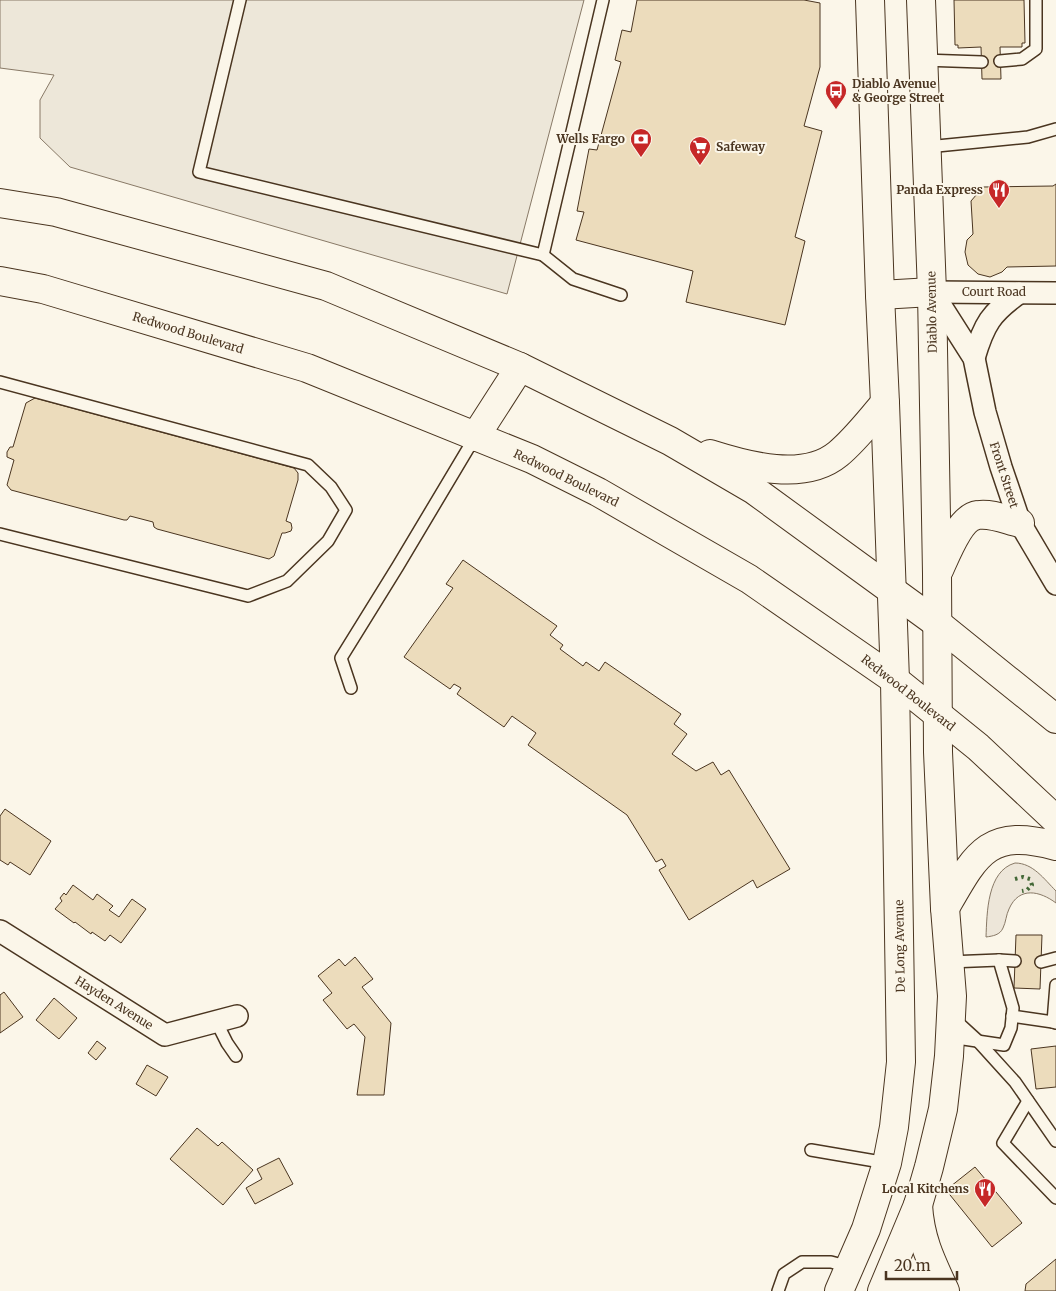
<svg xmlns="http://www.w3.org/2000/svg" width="1056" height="1291" font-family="Merriweather,serif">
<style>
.green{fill:#ede6d9;stroke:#887966}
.parking{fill:#ede7d9;stroke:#887966}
.building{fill:#ecdcbc;stroke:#4a3520}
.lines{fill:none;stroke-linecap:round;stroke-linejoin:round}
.lane-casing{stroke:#4a3520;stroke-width:14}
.street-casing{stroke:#4a3520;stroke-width:24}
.secondary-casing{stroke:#4a3520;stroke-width:30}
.lane{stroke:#fbf6e9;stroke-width:11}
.street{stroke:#fbf6e9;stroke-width:21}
.secondary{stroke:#fbf6e9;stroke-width:28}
.hedge{stroke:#436837;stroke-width:4;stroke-dasharray:2.5 4;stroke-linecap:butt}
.labels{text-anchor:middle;stroke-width:4;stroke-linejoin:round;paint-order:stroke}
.poi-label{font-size:12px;font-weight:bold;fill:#4a3520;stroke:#fbf6e9;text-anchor:end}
.street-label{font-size:12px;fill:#4a3520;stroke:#fbf6e9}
</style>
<rect width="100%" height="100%" fill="#fbf6e9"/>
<path class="green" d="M1015,863C1033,863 1044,879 1056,891V903C1040,891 1019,886 1009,909C1006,915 1006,922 1003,928C1000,935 993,936 986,937C987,913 987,871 1015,863Z"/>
<polygon class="parking" points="0,0 584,0 507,294 70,167 40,138 40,100 54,75 0,68"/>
<g class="building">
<polygon points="637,0 804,0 820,3 820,67 804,126 822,131 795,237 805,241 785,325 686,302 693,271 576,240 584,212 577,211 589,149 597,150 621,62 615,60 622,30 631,32"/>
<polygon points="954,0 1024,0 1025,43 1022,43 1022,47 1000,47 1001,79 982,79 981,47 958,48 958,45 955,45"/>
<polygon points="1056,184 1056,266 1007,267 1002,272 990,277 978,274 968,265 965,252 967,240 973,234 971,201 983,187 1053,186"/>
<polygon points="35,398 294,468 298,473 298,480 286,521 291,523 292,528 291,531 285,533 282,533 274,556 269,559 157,529 154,527 153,522 130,516 127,520 124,520 11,490 7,485 14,460 7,457 7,452 10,447 13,447 26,403"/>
<polygon points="463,560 557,626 550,635 563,645 560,649 583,666 586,662 599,671 605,662 681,714 674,724 687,734 672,754 696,771 713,762 721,775 729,770 790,869 757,888 753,880 689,920 659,870 666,866 662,859 656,862 627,815 528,745 536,733 512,716 504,727 457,694 461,688 454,684 450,689 404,657 453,588 446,584"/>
<polygon points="5,809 51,841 30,875 10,862 8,865 0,860 0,816"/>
<polygon points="73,885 93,900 97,894 113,906 109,910 119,917 132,899 146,909 121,943 110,935 105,941 92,932 91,934 75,922 74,923 55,909 62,901 60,898 64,893 66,895"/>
<polygon points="1016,935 1042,935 1040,989 1014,988"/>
<polygon points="355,957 373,979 362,987 391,1023 384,1095 357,1095 365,1037 354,1024 347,1029 323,1000 332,993 318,976 339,959 345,966"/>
<polygon points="4,992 23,1017 0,1033 0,995"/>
<polygon points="54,998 77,1018 59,1039 36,1020"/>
<polygon points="97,1041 106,1048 96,1060 88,1053"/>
<polygon points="1056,1046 1056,1087 1036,1089 1031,1049"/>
<polygon points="147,1065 168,1077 156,1096 136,1084"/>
<polygon points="197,1128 218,1146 222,1142 253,1170 223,1205 170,1159"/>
<polygon points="279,1158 293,1184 255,1204 246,1188 262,1179 257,1169"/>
<polygon points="975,1167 1022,1223 992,1247 946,1190"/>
<polygon points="1056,1259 1056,1291 1025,1291 1026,1284"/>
</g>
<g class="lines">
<g class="lane-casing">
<g id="lane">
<polyline points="240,0 199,172 543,255 603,0"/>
<polyline points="923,60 982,62"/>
<polyline points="1000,61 1022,59 1036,49 1036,0"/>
<polyline points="927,147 1028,137 1056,129"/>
<polyline points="543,255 573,279 621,295"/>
<polyline points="0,382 308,465 331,487 346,510 328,541 287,581 248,596 0,534"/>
<polyline points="351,688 341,658 398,566 475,437"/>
<polyline points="999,960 1015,961"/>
<polyline points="949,962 999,960 1013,1008 1011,1028 1004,1045 950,1037"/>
<polyline points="1041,962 1056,958"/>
<polyline points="1056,985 1053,1022 1056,1023"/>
<polyline points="1012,1016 1053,1022"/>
<polyline points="953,1018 976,1039 1015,1082 1056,1141"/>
<polyline points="216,1021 227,1043 236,1056"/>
<polyline points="1028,1101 1003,1143 1056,1198"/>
<polyline points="811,1150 887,1163"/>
<polyline points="778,1291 784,1274 802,1262 831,1262 850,1267"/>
</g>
</g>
<g class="street-casing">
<g id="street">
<polyline points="932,292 974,358 985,412 1001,467 1020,523 1056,584"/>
<polyline points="932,292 1056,293"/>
<path d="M974,358C984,324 991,313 1019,293"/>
<polyline points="0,931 165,1035 237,1016"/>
<path d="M891,1291L887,1283C905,1278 919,1281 935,1291"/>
</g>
</g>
<g class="secondary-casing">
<g id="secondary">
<polyline points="0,203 56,212 326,286 520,367 670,441 754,490 938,624 1056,719"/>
<polyline points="0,281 43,289 307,368 532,459 598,492 749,579 895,680 978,747 1056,820"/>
<polyline points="880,295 932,292"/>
<polyline points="475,437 520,367"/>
<path d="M710,454C748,466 804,482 838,454C856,439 870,420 885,403"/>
<path d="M939,570C946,555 960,517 978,515C992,513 1007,520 1020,523"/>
<path d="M945,908C976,854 988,827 1056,846"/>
<path d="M918,1205C920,1239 931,1261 945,1291"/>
<polyline points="839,1291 866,1229 887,1163 894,1127 901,1062 895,680 885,403 880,295 870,0"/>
<polyline points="882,1291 918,1205 929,1167 943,1109 949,1056 952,996 945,908 938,752 937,574 932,292 921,0"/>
</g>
</g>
<use href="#lane" class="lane"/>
<use href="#street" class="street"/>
<use href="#secondary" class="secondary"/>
<polyline class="hedge" points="1015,879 1023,877 1030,879 1032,885 1027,890 1022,891"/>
</g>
<defs>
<g id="bus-pin" transform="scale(1.125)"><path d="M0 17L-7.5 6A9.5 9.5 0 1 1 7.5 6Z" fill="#c62828" stroke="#fbf6e9"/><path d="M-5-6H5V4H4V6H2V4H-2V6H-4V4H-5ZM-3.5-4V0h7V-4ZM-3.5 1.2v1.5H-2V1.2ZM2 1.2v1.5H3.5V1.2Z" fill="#fff"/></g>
<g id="bank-pin" transform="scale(1.125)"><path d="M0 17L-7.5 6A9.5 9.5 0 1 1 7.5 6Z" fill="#c62828" stroke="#fbf6e9"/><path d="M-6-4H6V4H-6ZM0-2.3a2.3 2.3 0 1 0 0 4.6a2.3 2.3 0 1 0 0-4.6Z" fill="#fff"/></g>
<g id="supermarket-pin" transform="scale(1.125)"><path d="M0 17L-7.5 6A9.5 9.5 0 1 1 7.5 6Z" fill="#c62828" stroke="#fbf6e9"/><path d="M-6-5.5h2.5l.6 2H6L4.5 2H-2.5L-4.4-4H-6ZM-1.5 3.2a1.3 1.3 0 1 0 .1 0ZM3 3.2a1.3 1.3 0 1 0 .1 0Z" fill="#fff"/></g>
<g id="restaurant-pin" transform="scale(1.125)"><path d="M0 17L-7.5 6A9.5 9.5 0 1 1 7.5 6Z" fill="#c62828" stroke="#fbf6e9"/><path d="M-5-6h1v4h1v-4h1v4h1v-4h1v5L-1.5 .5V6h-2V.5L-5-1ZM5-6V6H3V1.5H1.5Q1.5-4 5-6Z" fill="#fff"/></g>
</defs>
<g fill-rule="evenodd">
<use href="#bus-pin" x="836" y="91"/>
<use href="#bank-pin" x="641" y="139"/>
<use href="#supermarket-pin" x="700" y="147"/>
<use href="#restaurant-pin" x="999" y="190"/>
<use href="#restaurant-pin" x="985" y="1189"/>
</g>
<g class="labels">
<g class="poi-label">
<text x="852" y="88" text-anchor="start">Diablo Avenue<tspan x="852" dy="14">&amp; George Street</tspan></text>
<text x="625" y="143">Wells Fargo</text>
<text x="716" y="151" text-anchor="start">Safeway</text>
<text x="983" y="194">Panda Express</text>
<text x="969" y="1193">Local Kitchens</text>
</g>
<g class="street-label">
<text x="994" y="296">Court Road</text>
<text transform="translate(932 312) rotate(-91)" y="4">Diablo Avenue</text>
<text transform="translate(188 333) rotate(17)" y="4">Redwood Boulevard</text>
<text transform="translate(1004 475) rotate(72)" y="4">Front Street</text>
<text transform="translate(566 478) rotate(26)" y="4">Redwood Boulevard</text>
<text transform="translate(908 693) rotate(38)" y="4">Redwood Boulevard</text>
<text transform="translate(900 946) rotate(-91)" y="4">De Long Avenue</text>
<text transform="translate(114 1003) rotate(32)" y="4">Hayden Avenue</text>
</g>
</g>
<path d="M886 1271v8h71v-8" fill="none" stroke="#4a3520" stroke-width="2.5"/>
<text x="894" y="1271" font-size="15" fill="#4a3520" stroke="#fbf6e9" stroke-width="4" paint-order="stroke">20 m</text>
</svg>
